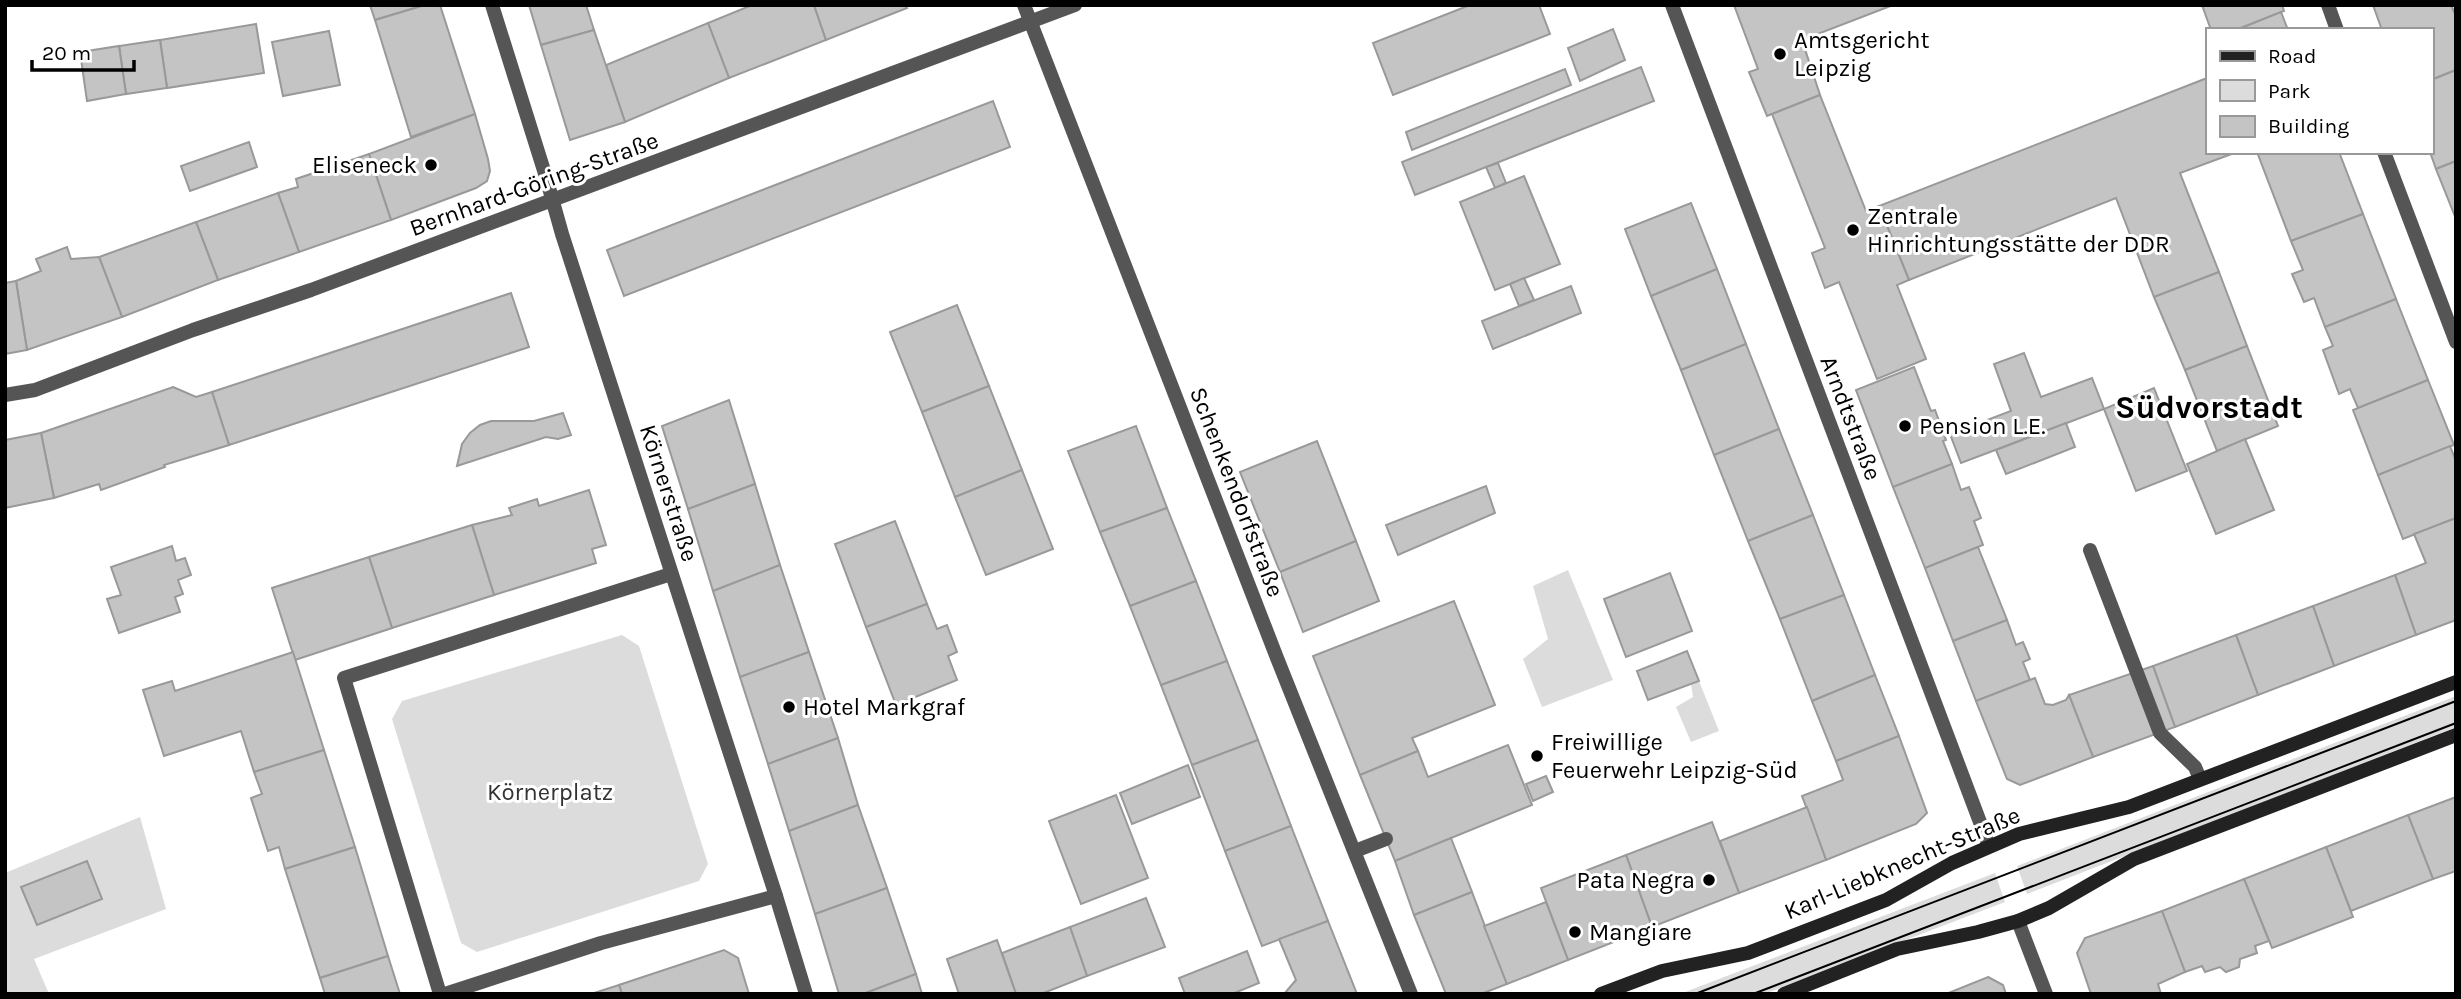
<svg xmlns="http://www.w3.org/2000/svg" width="2461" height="999" font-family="Karla,sans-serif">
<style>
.green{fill:#dcdcdc}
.building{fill:#c4c4c4;stroke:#999;stroke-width:2}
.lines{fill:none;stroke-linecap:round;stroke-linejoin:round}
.service{stroke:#555;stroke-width:14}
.minor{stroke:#555;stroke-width:14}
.tertiary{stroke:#555;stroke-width:14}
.secondary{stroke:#222;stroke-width:14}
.tram{stroke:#000;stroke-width:2}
.poi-dot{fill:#000;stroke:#fff;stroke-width:2.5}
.labels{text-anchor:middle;stroke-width:6;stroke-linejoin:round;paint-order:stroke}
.poi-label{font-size:24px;fill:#000;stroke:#fff;text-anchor:start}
.street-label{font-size:24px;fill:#000;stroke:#fff}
.park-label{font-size:24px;fill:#333;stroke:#fff}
.district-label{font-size:32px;font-weight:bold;fill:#000;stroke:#fff}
</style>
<rect width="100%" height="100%" fill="#fff"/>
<g class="green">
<polygon points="1568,570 1613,680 1542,707 1523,659 1548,639 1533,586"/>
<polygon points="622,635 639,646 708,864 699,881 477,952 461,943 392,719 402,701"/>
<polygon points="1699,681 1719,731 1691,742 1676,707 1693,697 1691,684"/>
<polygon points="2456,696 2456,727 2027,894 2017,866"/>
<polygon points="140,817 166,909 34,959 49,994 5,994 5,873"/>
<polygon points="1995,873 2005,902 1764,994 1680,994"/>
</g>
<g class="building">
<polygon points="370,5 425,5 375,20"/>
<polygon points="425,5 440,5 475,114 411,137 375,20"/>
<polygon points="529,5 586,5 594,30 541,45"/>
<polygon points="752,5 814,5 826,40 729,78 708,23"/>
<polygon points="814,5 905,5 907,8 826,40"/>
<polygon points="1470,5 1539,5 1550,34 1393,95 1373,43"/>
<polygon points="1734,5 1893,5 1802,40 1820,95 1767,116 1749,72 1758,69"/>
<polygon points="2202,5 2282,5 2284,11 2236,30 2211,30"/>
<polygon points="2373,5 2451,5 2456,16 2456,70 2431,80 2431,30 2382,30"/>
<polygon points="2281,12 2288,30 2236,30"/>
<polygon points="708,23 729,78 625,122 606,65"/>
<polygon points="256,24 264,73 167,88 160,40"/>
<polygon points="1613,29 1625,60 1580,81 1568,48"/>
<polygon points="594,30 625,122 570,140 541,45"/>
<polygon points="329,31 340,85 283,96 272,42"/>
<polygon points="160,40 167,88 126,94 119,46"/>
<polygon points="119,46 126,94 87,101 80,52"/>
<polygon points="1641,67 1654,101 1415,195 1402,162"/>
<polygon points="1565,69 1571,85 1412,150 1406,132"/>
<polygon points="2456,70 2456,161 2436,169 2430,152 2431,80"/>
<polygon points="2207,78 2207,152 2237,152 2180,173 2219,272 2154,297 2116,198 1909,280 1879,206"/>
<polygon points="1820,95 1866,211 1879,206 1909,280 1897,285 1926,359 1877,379 1839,282 1825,288 1812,253 1825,248 1772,114"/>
<polygon points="993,101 1010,147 624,296 607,250"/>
<polygon points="475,114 488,159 490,171 487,181 476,188 391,220 369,154"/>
<polygon points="249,142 257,167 190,191 181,166"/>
<polygon points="2257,152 2339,152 2363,214 2291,241"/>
<polygon points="369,154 391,220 299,252 278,193 298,187 296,179"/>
<polygon points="2456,161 2456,219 2436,169"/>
<polygon points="1498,163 1506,183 1495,188 1486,167"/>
<polygon points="1524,176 1560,264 1495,290 1460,202"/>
<polygon points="278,193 299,252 218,280 196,222"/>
<polygon points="1691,203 1717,269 1651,296 1625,229"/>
<polygon points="2363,214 2396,299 2325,327 2314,298 2304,302 2292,274 2303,270 2291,241"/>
<polygon points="196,222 218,280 122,317 99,257"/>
<polygon points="67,247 71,259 99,257 122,317 27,350 16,281 41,271 36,259"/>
<polygon points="1717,269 1746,344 1681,370 1651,296"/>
<polygon points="2219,272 2247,346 2185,370 2154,297"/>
<polygon points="1524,278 1534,300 1519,306 1510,284"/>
<polygon points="16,281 27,350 5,354 5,283"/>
<polygon points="1571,286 1581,313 1493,349 1482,321"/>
<polygon points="511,293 529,347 229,445 212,392"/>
<polygon points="2396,299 2428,380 2358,408 2350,389 2339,394 2323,350 2333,346 2325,327"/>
<polygon points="957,305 989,386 922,412 890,332"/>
<polygon points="1746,344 1779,429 1714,455 1681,370"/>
<polygon points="2247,346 2278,426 2217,451 2185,370"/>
<polygon points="2024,353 2041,397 2092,378 2104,409 1961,463 1950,434 2011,411 1994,364"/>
<polygon points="1914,367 1931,411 1935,410 1946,440 1943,441 1952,464 1893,487 1856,390"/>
<polygon points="2428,380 2454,445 2378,475 2353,410"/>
<polygon points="989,386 1022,470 955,497 922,412"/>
<polygon points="173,387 196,397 212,392 229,445 164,465 165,467 101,490 99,484 54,498 41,433"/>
<polygon points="2154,388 2187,471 2136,491 2104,409"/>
<polygon points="729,400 755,484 688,509 662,426"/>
<polygon points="563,413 571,435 558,439 546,437 457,466 462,444 470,433 480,425 491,421 534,421"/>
<polygon points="2066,423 2075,447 2006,474 1996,450"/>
<polygon points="1136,426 1167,508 1100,532 1068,451"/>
<polygon points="1779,429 1813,515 1748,541 1714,455"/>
<polygon points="41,433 54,498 5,508 5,440"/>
<polygon points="2245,439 2274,510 2216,534 2187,464"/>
<polygon points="1317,441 1356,541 1280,572 1240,472"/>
<polygon points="2450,446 2456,461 2456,518 2403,539 2378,475"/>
<polygon points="1952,464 1961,490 1969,487 1981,518 1974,521 1983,545 1925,568 1893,487"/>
<polygon points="1022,470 1053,549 986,575 955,497"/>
<polygon points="755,484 780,565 713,591 688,509"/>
<polygon points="1486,486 1495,513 1398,555 1386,525"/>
<polygon points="589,490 606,545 592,549 596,563 494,595 472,525 512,515 509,508 537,499 539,506"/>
<polygon points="1167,508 1196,581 1130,606 1100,532"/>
<polygon points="1813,515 1844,595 1780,619 1748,541"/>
<polygon points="2456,518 2456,620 2416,635 2395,575 2426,563 2414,534"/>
<polygon points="895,521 927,604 866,627 835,544"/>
<polygon points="472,525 494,595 392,628 369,557"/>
<polygon points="1356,541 1379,601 1303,632 1280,572"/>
<polygon points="172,546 176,561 185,558 191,575 178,580 183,594 175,597 180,612 119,633 107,599 121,595 111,567"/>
<polygon points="1978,547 2007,620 1953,641 1925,568"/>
<polygon points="369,557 392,628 295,660 272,588"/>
<polygon points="780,565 809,652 740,677 713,591"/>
<polygon points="1670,573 1692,631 1626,657 1604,599"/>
<polygon points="2395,575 2416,635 2334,666 2313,606"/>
<polygon points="1196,581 1227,661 1161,685 1130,606"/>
<polygon points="1844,595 1875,675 1812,701 1780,619"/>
<polygon points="1454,601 1495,705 1412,738 1418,751 1360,775 1313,656"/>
<polygon points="927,604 937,629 947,625 957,652 948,656 957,680 896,705 866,627"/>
<polygon points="2313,606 2334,666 2258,695 2236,635"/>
<polygon points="2007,620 2016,645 2023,642 2030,659 2023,662 2030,680 1976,701 1953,641"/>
<polygon points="2236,635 2258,695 2175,727 2153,666"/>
<polygon points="1687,651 1699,681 1648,700 1637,671"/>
<polygon points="293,652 324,750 254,772 241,731 164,756 143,690 172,681 175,691"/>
<polygon points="809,652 838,738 768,764 740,677"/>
<polygon points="1227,661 1258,740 1192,765 1161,685"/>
<polygon points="2153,666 2175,727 2093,757 2069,695"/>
<polygon points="1875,675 1899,736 1836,761 1812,701"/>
<polygon points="2035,678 2045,704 2053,705 2066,700 2069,695 2093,757 2020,785 2007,779 1976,701"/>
<polygon points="1899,736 1927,813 1916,824 1826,860 1802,796 1843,780 1836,761"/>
<polygon points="838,738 858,805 789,831 768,764"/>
<polygon points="1258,740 1291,826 1225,851 1192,765"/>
<polygon points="1508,745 1532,805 1395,861 1360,775 1418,751 1428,777"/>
<polygon points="324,750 355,847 285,869 279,847 268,851 251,798 262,794 254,772"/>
<polygon points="1188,765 1200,797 1132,824 1120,793"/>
<polygon points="1546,776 1553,792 1533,801 1526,784"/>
<polygon points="1116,795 1148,878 1081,904 1049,821"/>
<polygon points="2456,797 2456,871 2433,879 2408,815"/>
<polygon points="858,805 887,888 815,914 789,831"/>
<polygon points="1807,807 1826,860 1739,893 1720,841"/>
<polygon points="2408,815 2433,879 2351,911 2326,847"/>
<polygon points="1712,822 1739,893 1652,927 1626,855"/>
<polygon points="1291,826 1328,921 1262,946 1225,851"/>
<polygon points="1451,838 1472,892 1414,915 1395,861"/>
<polygon points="355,847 388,956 320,978 285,869"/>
<polygon points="2326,847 2353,917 2272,948 2244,879"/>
<polygon points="1626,855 1652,927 1568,960 1541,888"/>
<polygon points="87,861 102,899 37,925 21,887"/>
<polygon points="2244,879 2269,941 2255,946 2257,953 2240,959 2239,967 2226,972 2220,967 2205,972 2202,966 2185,972 2162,911"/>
<polygon points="887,888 916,974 863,994 839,994 815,914"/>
<polygon points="1472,892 1507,984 1481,994 1446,994 1414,915"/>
<polygon points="1146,898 1165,947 1087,976 1070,927"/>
<polygon points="1546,902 1568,960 1507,984 1484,926"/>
<polygon points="2162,911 2185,972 2158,984 2161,994 2091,994 2077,953 2085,938"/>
<polygon points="1328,921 1357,994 1284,994 1296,980 1279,939"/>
<polygon points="1070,927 1087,976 1041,994 1016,994 1002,953"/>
<polygon points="997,940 1016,994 959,994 947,959"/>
<polygon points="724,950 738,958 749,994 622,994 619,985"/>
<polygon points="1247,951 1259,983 1232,994 1185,994 1179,978"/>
<polygon points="388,956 400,994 325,994 320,978"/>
<polygon points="916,974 922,994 863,994"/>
<polygon points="1988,977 2003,985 2006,994 1946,994"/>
<polygon points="619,985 622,994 591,994"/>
</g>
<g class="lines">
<g class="service">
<polyline points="2090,550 2160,733 2195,767 2200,779"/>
<polyline points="1355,851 1386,839"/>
</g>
<g class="minor">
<polyline points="492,5 546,177 562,234 776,896 806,994"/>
<polyline points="1024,5 1277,658 1411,994"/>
<polyline points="1672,5 1989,846"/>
<polyline points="2328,5 2337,30"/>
<polyline points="2384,152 2456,342"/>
<polyline points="2018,921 2046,994"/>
<polyline points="440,994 344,678 671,574"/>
<polyline points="445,994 601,943 776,896"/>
</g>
<polyline class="tertiary" points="5,395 35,390 193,330 311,290 1075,5"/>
<g class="secondary">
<polyline points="1601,994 1662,971 1748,953 1886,900 1952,863 2019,834 2129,807 2456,682"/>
<polyline points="1784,994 1897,949 1978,932 2018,921 2049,908 2134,859 2456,735"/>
</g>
<g class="tram">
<polyline points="1695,994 2456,701"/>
<polyline points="1753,994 2456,723"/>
</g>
</g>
<g class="poi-dot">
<circle cx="1780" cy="54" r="7"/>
<circle cx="431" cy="165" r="7"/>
<circle cx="1853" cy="230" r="7"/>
<circle cx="1905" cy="426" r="7"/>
<circle cx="789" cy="707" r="7"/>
<circle cx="1537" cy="756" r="7"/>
<circle cx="1709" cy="880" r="7"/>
<circle cx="1575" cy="932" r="7"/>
</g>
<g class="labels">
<g class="poi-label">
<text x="1794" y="48">Amtsgericht<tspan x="1794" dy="28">Leipzig</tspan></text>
<text x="417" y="173" text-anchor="end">Eliseneck</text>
<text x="1867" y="224">Zentrale<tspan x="1867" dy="28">Hinrichtungsstätte der DDR</tspan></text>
<text x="1919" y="434">Pension L.E.</text>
<text x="803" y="715">Hotel Markgraf</text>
<text x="1551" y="750">Freiwillige<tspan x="1551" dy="28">Feuerwehr Leipzig-Süd</tspan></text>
<text x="1695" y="888" text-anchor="end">Pata Negra</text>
<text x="1589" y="940">Mangiare</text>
</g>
<g class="street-label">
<text transform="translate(534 184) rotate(-20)" y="8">Bernhard-Göring-Straße</text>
<text transform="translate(1851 418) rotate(69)" y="8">Arndtstraße</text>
<text transform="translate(1237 492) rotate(69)" y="8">Schenkendorfstraße</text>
<text transform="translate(669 493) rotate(72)" y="8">Körnerstraße</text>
<text transform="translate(1902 863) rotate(-23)" y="8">Karl-Liebknecht-Straße</text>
</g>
<g class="park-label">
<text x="550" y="800">Körnerplatz</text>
</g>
<g class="district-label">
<text x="2209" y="418">Südvorstadt</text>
</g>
</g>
<rect width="2461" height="999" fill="none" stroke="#000000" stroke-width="14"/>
<rect x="2206" y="28" width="228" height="126" fill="#ffffff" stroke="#999999" stroke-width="2"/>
<rect x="2220" y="51" width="35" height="10" fill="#222222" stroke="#999999" stroke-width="2"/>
<text x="2268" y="63" font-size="21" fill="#000000">Road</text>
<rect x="2220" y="80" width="35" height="21" fill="#dcdcdc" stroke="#999999" stroke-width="2"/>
<text x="2268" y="98" font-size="21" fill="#000000">Park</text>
<rect x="2220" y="116" width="35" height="21" fill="#c4c4c4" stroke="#999999" stroke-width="2"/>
<text x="2268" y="133" font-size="21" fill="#000000">Building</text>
<path d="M32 60v10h102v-10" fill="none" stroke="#000000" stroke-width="3.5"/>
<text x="42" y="60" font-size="21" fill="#000000" stroke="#ffffff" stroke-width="5" paint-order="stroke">20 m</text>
</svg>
